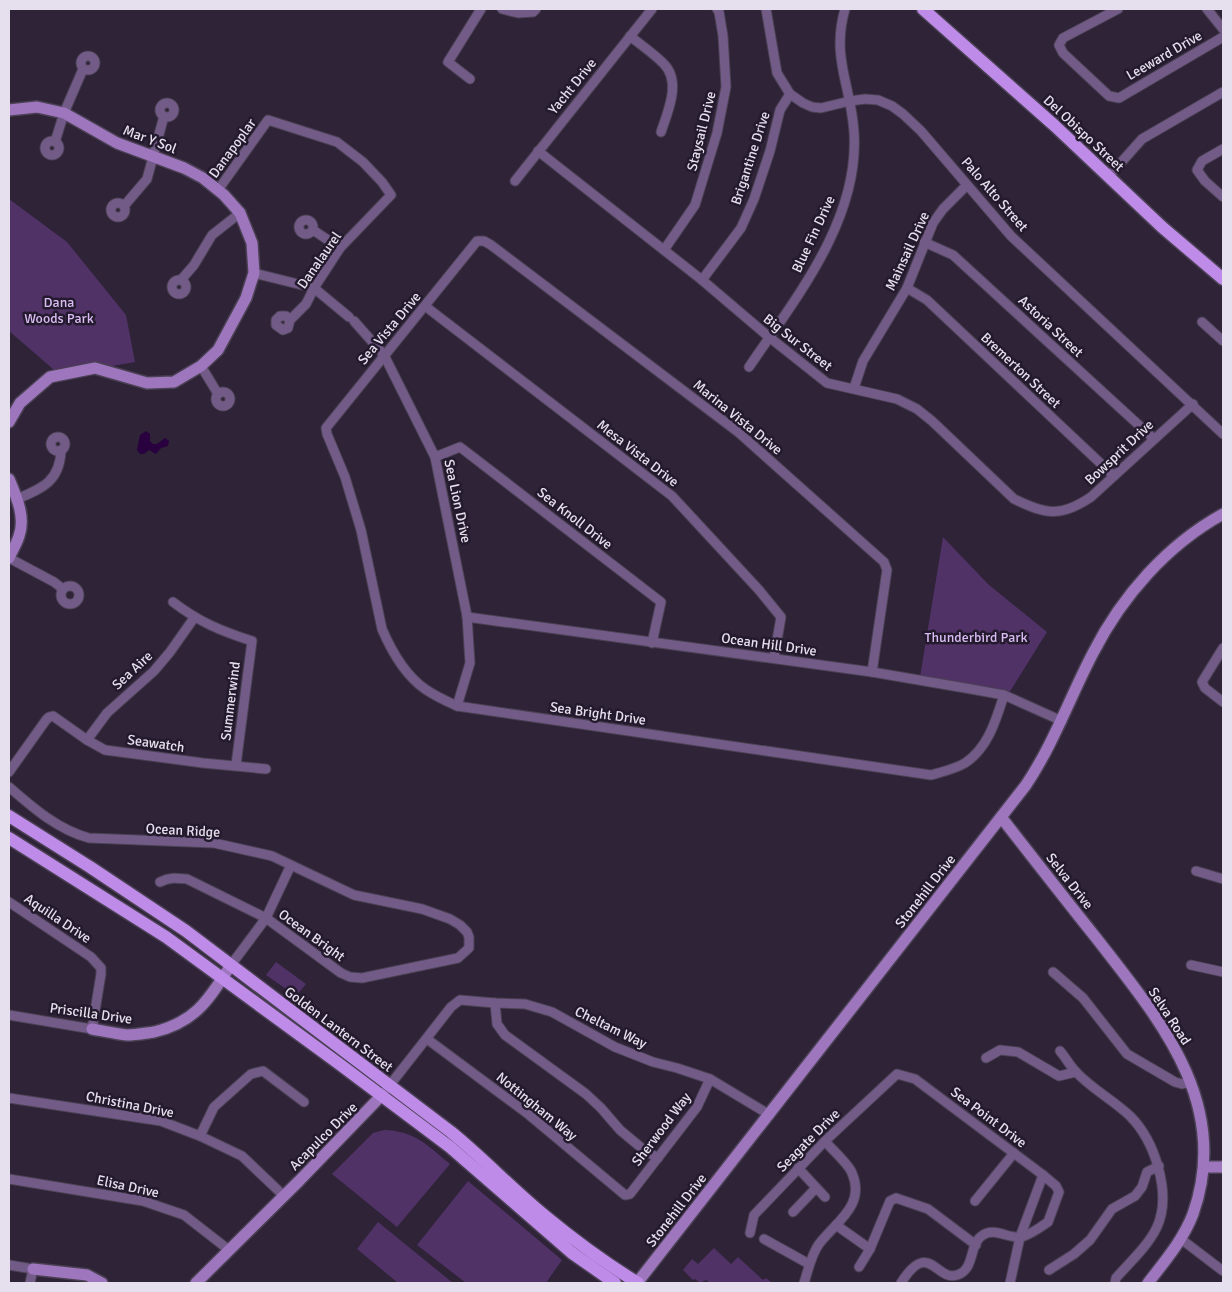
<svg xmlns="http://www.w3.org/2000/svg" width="1232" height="1292" font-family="Signika,sans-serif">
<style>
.green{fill:#503267}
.water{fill:#28013e}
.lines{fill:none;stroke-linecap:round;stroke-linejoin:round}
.street-casing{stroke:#4b4154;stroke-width:11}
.secondary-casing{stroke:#4b4154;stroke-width:14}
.primary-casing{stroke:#4b4154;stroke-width:15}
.street{stroke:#735b88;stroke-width:9}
.secondary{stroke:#9e76be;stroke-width:11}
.primary{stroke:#bf8be8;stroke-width:12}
.labels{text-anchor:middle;stroke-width:5;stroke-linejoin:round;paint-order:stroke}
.street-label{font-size:14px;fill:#e6dfed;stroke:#241a2d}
.park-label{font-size:14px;fill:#d9bcf3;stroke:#241a2d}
</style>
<rect width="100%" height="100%" fill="#2e2337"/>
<g class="green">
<polygon points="9,199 67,242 126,315 135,362 60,375 9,331"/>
<polygon points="943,537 988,584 1047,632 1009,693 920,677"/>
<polygon points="276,962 306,984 296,996 266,975"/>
<path d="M384,1130C415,1131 427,1145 450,1164L397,1227L332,1174L373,1133Z"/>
<polygon points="468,1181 562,1260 546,1283 466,1283 417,1245"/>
<polygon points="378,1222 453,1283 398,1283 357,1249"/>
<polygon points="714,1248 731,1264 738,1257 763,1280 766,1278 772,1283 710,1283 706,1280 700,1283 695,1279 693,1280 683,1270 692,1259 698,1264"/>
</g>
<polygon class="water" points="146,431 150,434 150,441 153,444 157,444 165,438 169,441 168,446 161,448 156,454 149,450 144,454 140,454 137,450 140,435"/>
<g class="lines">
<g class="street-casing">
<g id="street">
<polyline points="502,9 518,13 533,12 536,9"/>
<polyline points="766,9 777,73 790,94 803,103 812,107 821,108 850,101 865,99 878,100 892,106 903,114 921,131 1011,236 1223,434"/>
<polyline points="1118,9 1063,38 1059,45 1063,53 1109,96 1119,98 1223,37"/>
<polyline points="1207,9 1223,29"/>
<path d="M630,36C641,45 653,53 663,63C682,81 668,111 661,132"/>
<circle cx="88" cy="63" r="7"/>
<polyline points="470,79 448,62 481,9"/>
<circle cx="167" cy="110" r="7"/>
<circle cx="52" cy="148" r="7"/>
<polyline points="55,142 64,113 83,69"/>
<polyline points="1223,149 1202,161 1197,170 1205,181 1223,197"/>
<path d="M538,151L702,280L769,337L827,383L897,399L917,409L932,421L1014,499C1045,514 1060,518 1091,497L1193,404"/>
<polyline points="1109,176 1142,139 1223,92"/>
<polyline points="515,181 652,9"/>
<polyline points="218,190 268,120 337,142 363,162 382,182 391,195 340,248 314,288 306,304 290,320 288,328 283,330 276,325 276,320 280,316 286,316 290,320"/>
<circle cx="118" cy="210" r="7"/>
<polyline points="124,206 147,179 164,116"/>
<circle cx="306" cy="227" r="7"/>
<polyline points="313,230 340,248"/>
<polyline points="924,242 953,255 1154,439"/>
<polyline points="664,250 695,205 717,133 726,87 723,36 719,12 717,9"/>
<polyline points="254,273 314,288 349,317"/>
<circle cx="179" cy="287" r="7"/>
<polyline points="181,280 194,265 212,235 240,213"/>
<polyline points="702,280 741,228 754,199 770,151 780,110 790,94"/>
<polyline points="907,288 927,300 1114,476"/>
<polyline points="425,306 672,496 759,590 781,617 774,658"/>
<polyline points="354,321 384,355 435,457 467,616 470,663 457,706"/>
<polyline points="1202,322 1223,341"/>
<polyline points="201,366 218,394"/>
<path d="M749,367C795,299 860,220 854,132C851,85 831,58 845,9"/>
<polyline points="854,388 863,361 907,288 933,223 943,209 967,185"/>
<circle cx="223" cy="399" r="7"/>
<circle cx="58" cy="444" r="7"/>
<polyline points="435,457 460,447 661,602 652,643"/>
<path d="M17,499C43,488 60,481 61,450"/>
<polyline points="9,558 54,582 63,589"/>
<circle cx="70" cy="595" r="9"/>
<path d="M173,602C199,622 221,631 252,641L236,765"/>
<polyline points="467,617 872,672 971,689 1004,695 1062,721"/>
<polyline points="1223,648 1202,682 1205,688 1223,702"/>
<path d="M872,672L887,570L884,562L738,432L491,245L484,241H477L326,428L327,434L345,477L361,530L382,629C391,650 405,675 425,689C435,696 446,701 457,706L931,775C942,772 955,769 965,763C988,748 996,720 1004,695"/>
<polyline points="87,740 107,713 154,671 170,652 194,618"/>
<polyline points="9,772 46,720 49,717 53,716 87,740 105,750 203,763 266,769"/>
<path d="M9,787C32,807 58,830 89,838L214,843L272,856L354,895L422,909L450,919L460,925L467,932L469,937V948L458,958L362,978L350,977L341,973L266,918L187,879C177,878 170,877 160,882"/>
<polyline points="1196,871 1223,879"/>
<polyline points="9,902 91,957 101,968 101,974 92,1029 9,1015"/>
<polyline points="231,965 266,918 291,865"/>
<polyline points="1191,965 1223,972"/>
<polyline points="1053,972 1083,998 1127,1054 1175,1082 1182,1084 1191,1082"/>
<polyline points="495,1003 497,1024 505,1035 586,1094 601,1108 620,1130 644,1150 658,1158"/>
<polyline points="427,1039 528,1114 625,1195 630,1194 697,1107 710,1079"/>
<path d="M1060,1051C1066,1058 1070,1066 1076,1072C1092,1089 1113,1100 1130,1116C1155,1141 1172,1194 1157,1227C1148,1246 1130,1262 1116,1278L1115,1283"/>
<polyline points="986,1058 1000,1050 1018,1052 1059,1076 1076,1072"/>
<polyline points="386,1090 451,1007 460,1000 495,1003 525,1004 552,1012 615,1047 653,1062 677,1068 710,1079 770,1115"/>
<polyline points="9,1098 161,1121 200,1136 242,1156 284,1196"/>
<polyline points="200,1136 214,1107 251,1074 263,1071 304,1102"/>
<polyline points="798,1168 825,1197"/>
<polyline points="9,1179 143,1201 184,1215 229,1250"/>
<polyline points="975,1201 1014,1153"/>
<polyline points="793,1212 816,1188"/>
<polyline points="836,1225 870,1249"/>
<path d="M750,1233L754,1215L825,1141L897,1074L915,1079L1043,1175L1056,1186L1059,1192L1048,1222C1041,1227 1030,1235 1021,1237C1009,1239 994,1227 983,1235C968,1244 976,1269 957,1275C936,1282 929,1238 901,1283"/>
<polyline points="764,1239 809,1264"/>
<polyline points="1181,1239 1223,1271"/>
<polyline points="9,1265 33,1269 30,1283"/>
<polyline points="859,1267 870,1249 890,1201 896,1198 928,1209 976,1245"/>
<polyline points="1049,1270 1074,1254 1090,1240 1112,1209 1135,1196 1142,1187 1147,1172 1159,1166"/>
<path d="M804,1283C808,1271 811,1255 819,1244C836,1222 866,1205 852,1173C848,1163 832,1150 825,1141"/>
<polyline points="1010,1283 1020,1237 1043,1175"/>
</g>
</g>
<g class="secondary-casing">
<g id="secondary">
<polyline points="9,110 37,107 64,113 117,143 184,168 203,178 224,195 240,213 252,243 254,273 246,298 218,350 201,366 174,382 147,383 95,368 50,377 20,403 9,422"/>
<path d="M9,479C16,496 26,517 19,536C17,543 12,551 9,558"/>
<path d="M1001,817C1033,858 1065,899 1097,939C1160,1020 1232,1104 1193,1214C1183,1240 1165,1261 1148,1283"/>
<path d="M92,1029C104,1031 116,1034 127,1035C136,1035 146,1033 154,1032C196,1022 209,999 231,965"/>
<polyline points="1204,1167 1223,1167"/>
<polyline points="33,1269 87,1275 102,1283"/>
<polyline points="196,1283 299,1181 382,1095"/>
<path d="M637,1283L1026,785C1054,743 1070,697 1093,653C1122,596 1167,545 1223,514"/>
</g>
</g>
<g class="primary-casing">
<g id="primary">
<polyline points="923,9 1055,126 1162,227 1223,279"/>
<path d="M9,816L90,867L186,931L451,1132C483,1158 512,1189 545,1216C574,1240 605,1263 638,1283"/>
<polyline points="9,838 166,937 338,1063 450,1147 572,1253 615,1283"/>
</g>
</g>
<use href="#street" class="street"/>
<use href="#secondary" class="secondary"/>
<use href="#primary" class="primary"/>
</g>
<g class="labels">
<g class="street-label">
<text transform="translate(1164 55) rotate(-30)" y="5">Leeward Drive</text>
<text transform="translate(572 86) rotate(-51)" y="5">Yacht Drive</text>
<text transform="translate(701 131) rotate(-76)" y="5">Staysail Drive</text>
<text transform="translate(1084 133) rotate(43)" y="5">Del Obispo Street</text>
<text transform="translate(150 139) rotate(21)" y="5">Mar Y Sol</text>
<text transform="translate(232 148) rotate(-54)" y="5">Danapoplar</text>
<text transform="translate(750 158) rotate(-72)" y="5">Brigantine Drive</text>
<text transform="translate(995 194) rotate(49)" y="5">Palo Alto Street</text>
<text transform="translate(813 234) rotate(-65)" y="5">Blue Fin Drive</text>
<text transform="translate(907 251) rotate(-65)" y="5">Mainsail Drive</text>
<text transform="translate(319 260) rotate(-55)" y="5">Danalaurel</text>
<text transform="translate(1051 326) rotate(43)" y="5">Astoria Street</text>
<text transform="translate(389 328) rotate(-50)" y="5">Sea Vista Drive</text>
<text transform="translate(798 342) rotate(38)" y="5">Big Sur Street</text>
<text transform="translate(1021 370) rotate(43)" y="5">Bremerton Street</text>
<text transform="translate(738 417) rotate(39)" y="5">Marina Vista Drive</text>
<text transform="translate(1119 452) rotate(-43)" y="5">Bowsprit Drive</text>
<text transform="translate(638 453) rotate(38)" y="5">Mesa Vista Drive</text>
<text transform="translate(458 501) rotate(78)" y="5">Sea Lion Drive</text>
<text transform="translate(575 518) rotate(38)" y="5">Sea Knoll Drive</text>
<text transform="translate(769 644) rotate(8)" y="5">Ocean Hill Drive</text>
<text transform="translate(132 670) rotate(-43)" y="5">Sea Aire</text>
<text transform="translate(230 701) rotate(-83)" y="5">Summerwind</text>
<text transform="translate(598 713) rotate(8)" y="5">Sea Bright Drive</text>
<text transform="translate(156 743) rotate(8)" y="5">Seawatch</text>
<text transform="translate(183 830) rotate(3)" y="5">Ocean Ridge</text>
<text transform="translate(1070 881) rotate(52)" y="5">Selva Drive</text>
<text transform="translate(925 891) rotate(-52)" y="5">Stonehill Drive</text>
<text transform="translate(58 918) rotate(34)" y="5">Aquilla Drive</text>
<text transform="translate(312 935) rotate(36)" y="5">Ocean Bright</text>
<text transform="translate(91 1013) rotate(8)" y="5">Priscilla Drive</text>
<text transform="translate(1170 1016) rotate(57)" y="5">Selva Road</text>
<text transform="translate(611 1027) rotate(26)" y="5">Cheltam Way</text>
<text transform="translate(339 1029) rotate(37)" y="5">Golden Lantern Street</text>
<text transform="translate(130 1104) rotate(11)" y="5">Christina Drive</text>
<text transform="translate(537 1106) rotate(39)" y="5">Nottingham Way</text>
<text transform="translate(989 1117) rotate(37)" y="5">Sea Point Drive</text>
<text transform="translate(661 1129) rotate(-53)" y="5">Sherwood Way</text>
<text transform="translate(323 1136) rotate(-45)" y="5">Acapulco Drive</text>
<text transform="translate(808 1140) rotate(-45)" y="5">Seagate Drive</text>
<text transform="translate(128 1186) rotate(12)" y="5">Elisa Drive</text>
<text transform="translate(676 1210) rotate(-52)" y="5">Stonehill Drive</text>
</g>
<g class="park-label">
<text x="59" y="307">Dana<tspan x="59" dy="16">Woods Park</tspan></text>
<text x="976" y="642">Thunderbird Park</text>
</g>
</g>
<rect width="1232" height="1292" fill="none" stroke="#e6dfed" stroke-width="20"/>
</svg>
